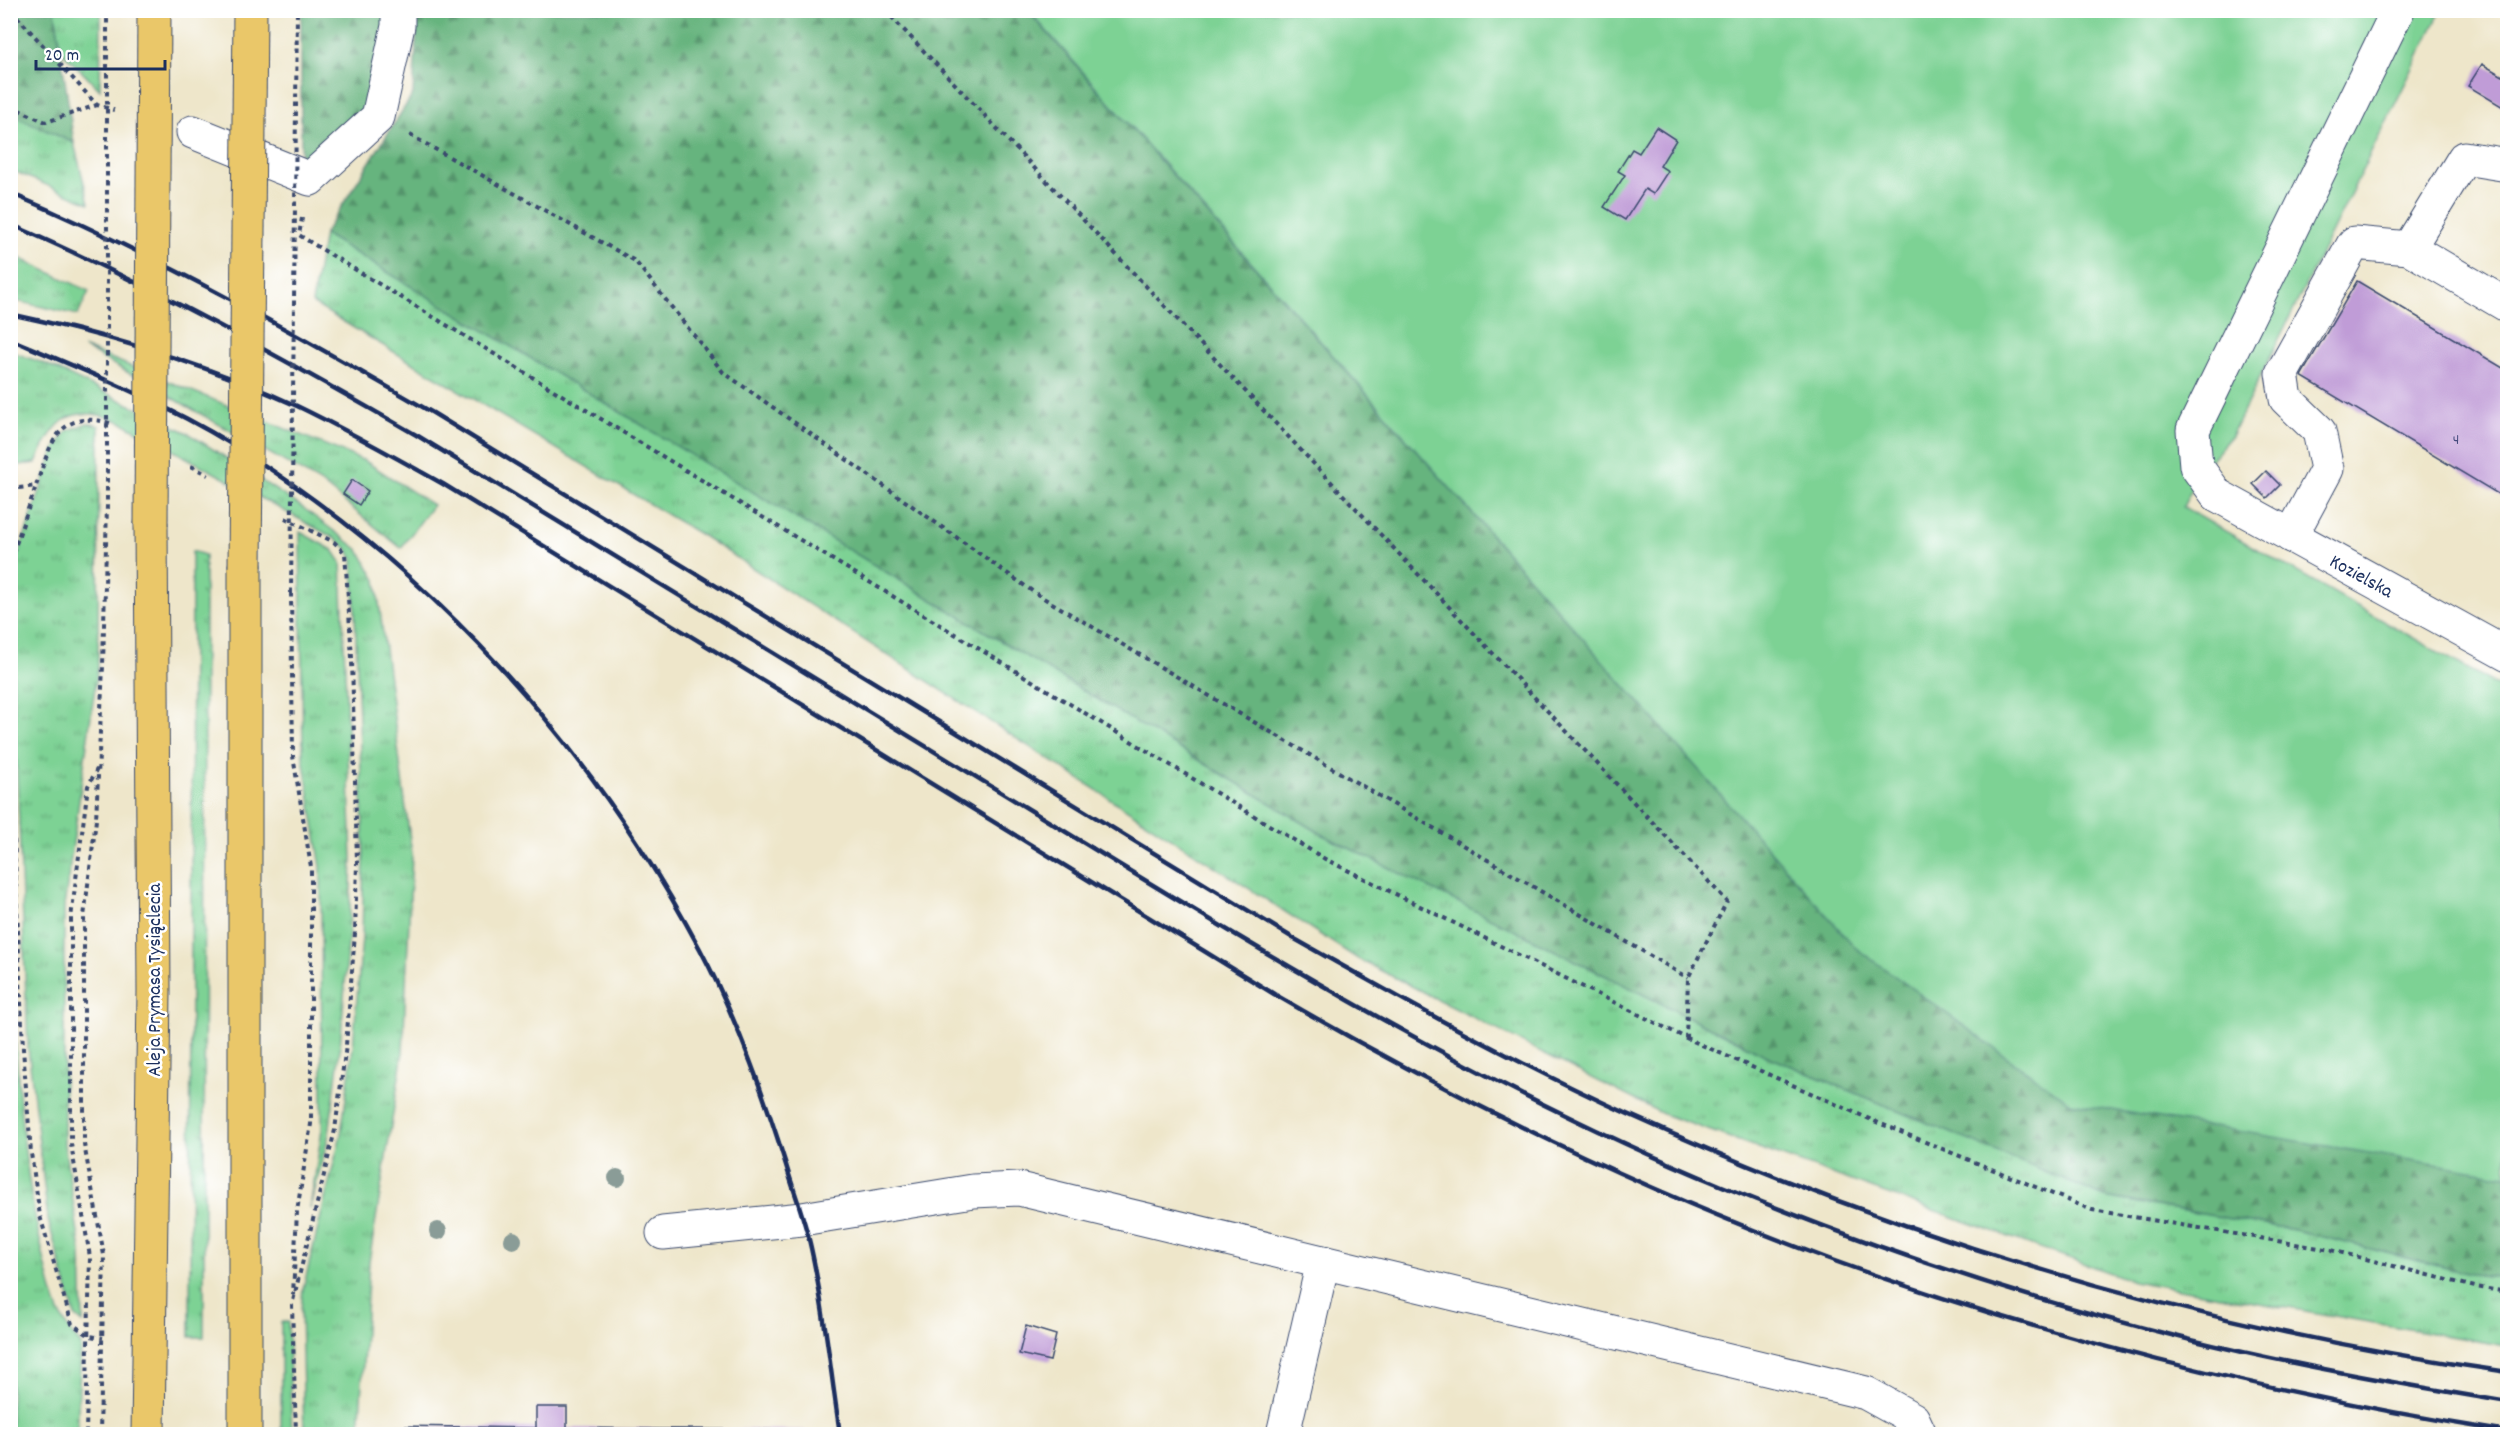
<svg xmlns="http://www.w3.org/2000/svg" width="2518" height="1445" font-family="Dekko,sans-serif">
<style>
.grass{fill:url(#grass-tufts);stroke:#4c8079;stroke-width:1.5}
.forest{fill:url(#forest-firs);stroke:#40726e;stroke-width:1.5}
.pitch{fill:#7dd294;stroke:#4c8079;stroke-width:1.5}
.building{fill:#c09cd7}
.lines{fill:none;stroke-linecap:round;stroke-linejoin:round}
.minor-casing{stroke:#3b4a6e;stroke-width:35}
.major-casing{stroke:#3b4a6e;stroke-width:35}
.path{stroke:#3b4a6e;stroke-width:4;stroke-dasharray:4.5 4.5;stroke-linecap:butt}
.minor{stroke:#fff;stroke-width:33}
.major{stroke:#eac769;stroke-width:33}
.rail{stroke:#1b2f5e;stroke-width:4.5}
.major-bridge-casing{stroke:#3b4a6e;stroke-width:35;stroke-linecap:butt}
.path-bridge{stroke:#3b4a6e;stroke-width:4;stroke-dasharray:4.5 4.5;stroke-linecap:butt}
.major-bridge{stroke:#eac769;stroke-width:33}
.tree{fill:#8a9c97}
.labels{text-anchor:middle;stroke-width:5;stroke-linejoin:round;paint-order:stroke}
.number-label{font-size:16px;fill:#444a7c}
.street-label{font-size:20px;fill:#1b2f5e;stroke:#fff}
</style>
<defs>
<pattern id="grass-tufts" width="24" height="20" patternUnits="userSpaceOnUse" patternTransform="scale(1.5)"><rect width="24" height="20" fill="#7dd294"/><path d="M3 7l-1-3M5 7V3M7 7l1-3M15 17l-1-3M17 17v-4M19 17l1-3" fill="none" stroke="#66ab7c"/></pattern>
<pattern id="forest-firs" width="22" height="20" patternUnits="userSpaceOnUse" patternTransform="scale(1.5)"><rect width="22" height="20" fill="#66b47e"/><path d="M5 1l3.5 6h-7zM16 11l3.5 6h-7z" fill="#53936a"/></pattern>
</defs>
<rect width="100%" height="100%" fill="#fff"/>
<filter id="ink" filterUnits="userSpaceOnUse"><feTurbulence type="fractalNoise" baseFrequency=".0167" numOctaves="2"/><feDisplacementMap in="SourceGraphic" scale="12" xChannelSelector="R" yChannelSelector="G"/><feConvolveMatrix kernelMatrix="1 2 1 2 8 2 1 2 1" color-interpolation-filters="sRGB"/></filter>
<filter id="wash" filterUnits="userSpaceOnUse"><feTurbulence type="fractalNoise" baseFrequency=".008" numOctaves="4" result="noise"/><feDisplacementMap in="SourceGraphic" scale="24" xChannelSelector="R" yChannelSelector="G"/><feGaussianBlur stdDeviation="1.35" result="paint"/><feColorMatrix in="noise" values="0 0 0 0 0 0 0 0 0 0 0 0 0 0 0 0 0 1.4 0 .05"/><feComposite in="paint" operator="in"/></filter>
<g filter="url(#wash)">
<rect width="100%" height="100%" fill="#eee6ca"/>
<g class="grass">
<polygon points="55,11 101,11 100,90 61,51"/>
<polygon points="10,114 74,143 89,203 11,170"/>
<polygon points="324,234 1325,836 1767,1056 2105,1197 2295,1230 2471,1274 2507,1278 2507,1346 2133,1281 1663,1114 1358,959 703,536 312,303"/>
<polygon points="11,254 89,291 78,315 11,300"/>
<polygon points="83,347 365,461 433,505 401,548 320,482"/>
<path d="M10,351L48,365L188,433L302,507L359,550L376,580L412,855L403,1052L369,1262L359,1434H304L301,1309L303,1289L341,1134L353,1047L362,937L364,853L353,560L347,548L334,538L121,422C72,402 55,418 36,463L11,466Z"/>
<polygon points="87,423 99,426 98,666 64,907 64,1144 81,1251 83,1323 75,1316 48,1220 28,1047 12,650 14,567 54,450 67,431"/>
<polygon points="300,532 333,550 341,562 352,860 349,933 340,1049 329,1134 310,1209 322,1129 321,867 303,757"/>
<polygon points="192,551 205,555 204,1337 190,1337"/>
<path d="M11,875C14,1002 14,1134 44,1258C49,1279 54,1305 65,1323C69,1331 76,1338 81,1345L77,1434H11Z"/>
<polygon points="281,1322 288,1322 292,1434 281,1434"/>
</g>
<g class="forest">
<polygon points="11,10 55,11 74,143 11,114"/>
<polygon points="301,11 391,11 367,114 301,166"/>
<polygon points="418,11 1028,11 1856,948 2071,1103 2507,1176 2507,1278 2471,1274 2295,1230 2105,1197 1767,1056 1325,836 324,234 413,94"/>
</g>
<polygon class="pitch" points="1029,11 2441,11 2231,436 2200,472 2183,507 2507,691 2507,1176 2071,1103 1856,948"/>
<g id="blocks">
<g class="building">
<polygon points="2482,64 2508,79 2508,110 2468,86"/>
<polygon points="1656,127 1676,140 1660,166 1668,171 1653,194 1645,189 1625,220 1604,207 1625,175 1618,171 1632,149 1639,153"/>
<polygon points="2357,281 2508,371 2508,500 2301,376"/>
<polygon points="2266,471 2280,485 2267,498 2253,484"/>
<polygon points="352,480 368,491 359,505 343,494"/>
<polygon points="1026,1326 1056,1335 1050,1361 1019,1354"/>
<polygon points="536,1407 567,1407 567,1428 805,1430 803,1434 399,1434 397,1430 397,1426 536,1428"/>
</g>
</g>
</g>
<g filter="url(#ink)">
<use href="#blocks" fill-opacity="0" stroke="#3b4a6e" stroke-width="1.5"/>
<g class="lines">
<g class="minor-casing">
<g id="minor">
<polyline points="2398,10 2193,430 2196,466 2217,495 2508,655"/>
<polyline points="193,132 310,179 378,117 398,26 398,10"/>
<polyline points="2508,165 2464,158 2409,248 2508,306"/>
<polyline points="2291,536 2327,469 2319,431 2286,399 2282,373 2354,243 2409,248"/>
<polyline points="663,1233 802,1219 973,1191 1019,1189 1866,1393 1913,1419 1920,1434"/>
<polyline points="1283,1434 1323,1262"/>
</g>
</g>
<g class="major-casing">
<g id="major">
<polyline points="245,567 245,1434"/>
<polyline points="148,1434 154,991 151,525"/>
</g>
</g>
<g class="path">
<polyline points="11,10 97,105 114,110"/>
<polyline points="885,10 1727,901 1688,978 1686,1038"/>
<polyline points="10,106 46,122 97,105"/>
<polyline points="410,135 635,261 723,372 1035,593 1688,978"/>
<polyline points="302,218 299,235 310,242 1325,859 1686,1038 1874,1121 2092,1210 2331,1250 2475,1287 2508,1292"/>
<polyline points="191,466 208,475"/>
<path d="M10,489L36,486C51,443 58,407 113,424"/>
<polyline points="285,518 334,542 345,553 352,658 357,863 355,933 346,1045 335,1130 292,1305 296,1434"/>
<polyline points="10,561 36,486"/>
<polyline points="291,593 293,756 311,867 311,1124 297,1211 293,1295"/>
<polyline points="10,741 23,1049 31,1153 40,1216 72,1324 90,1336 103,1338"/>
<polyline points="86,1434 90,1257 71,1144 71,918 88,786 97,769"/>
<polyline points="100,1434 104,1255 84,1144 84,917 96,820 103,666 107,505"/>
</g>
<use href="#minor" class="minor"/>
<use href="#major" class="major"/>
<g class="rail">
<path d="M10,193C157,255 296,334 433,413L1293,938C1403,1000 1513,1062 1628,1114C1908,1241 2203,1329 2508,1372"/>
<path d="M10,224C151,285 286,360 418,436C624,562 830,688 1035,813C1257,949 1480,1086 1722,1186C1873,1248 2028,1300 2187,1339C2293,1365 2400,1384 2508,1402"/>
<path d="M10,314C109,335 206,364 297,406C347,430 395,457 443,484L1274,994C1451,1097 1636,1188 1829,1259C2049,1339 2276,1395 2508,1432"/>
<path d="M10,339C86,371 163,402 233,445C430,567 591,745 700,949C736,1017 763,1091 786,1165C794,1192 805,1220 811,1248C824,1306 830,1367 839,1427"/>
</g>
<g class="major-bridge-casing">
<g id="major-bridge">
<polyline points="151,525 154,10"/>
<polyline points="245,567 250,10"/>
</g>
</g>
<g class="path-bridge">
<polyline points="107,10 107,505"/>
<polyline points="291,593 297,10"/>
</g>
<use href="#major-bridge" class="major-bridge"/>
</g>
<g class="tree">
<circle cx="617" cy="1178" r="9"/>
<circle cx="438" cy="1231" r="9"/>
<circle cx="513" cy="1240" r="9"/>
</g>
</g>
<g class="labels">
<g class="number-label">
<text x="2456" y="444">4</text>
</g>
<g class="street-label">
<text transform="translate(2362 575) rotate(29)" y="7">Kozielska</text>
<text transform="translate(153 980) rotate(-90)" y="7">Aleja Prymasa Tysiąclecia</text>
</g>
</g>
<rect width="2518" height="1445" fill="none" stroke="#fff" stroke-width="36"/>
<path d="M36 60v9h129v-9" fill="none" stroke="#1b2f5e" stroke-width="3"/>
<text x="45" y="60" font-size="18" fill="#1b2f5e" stroke="#ffffff" stroke-width="4.5" paint-order="stroke">20 m</text>
</svg>
